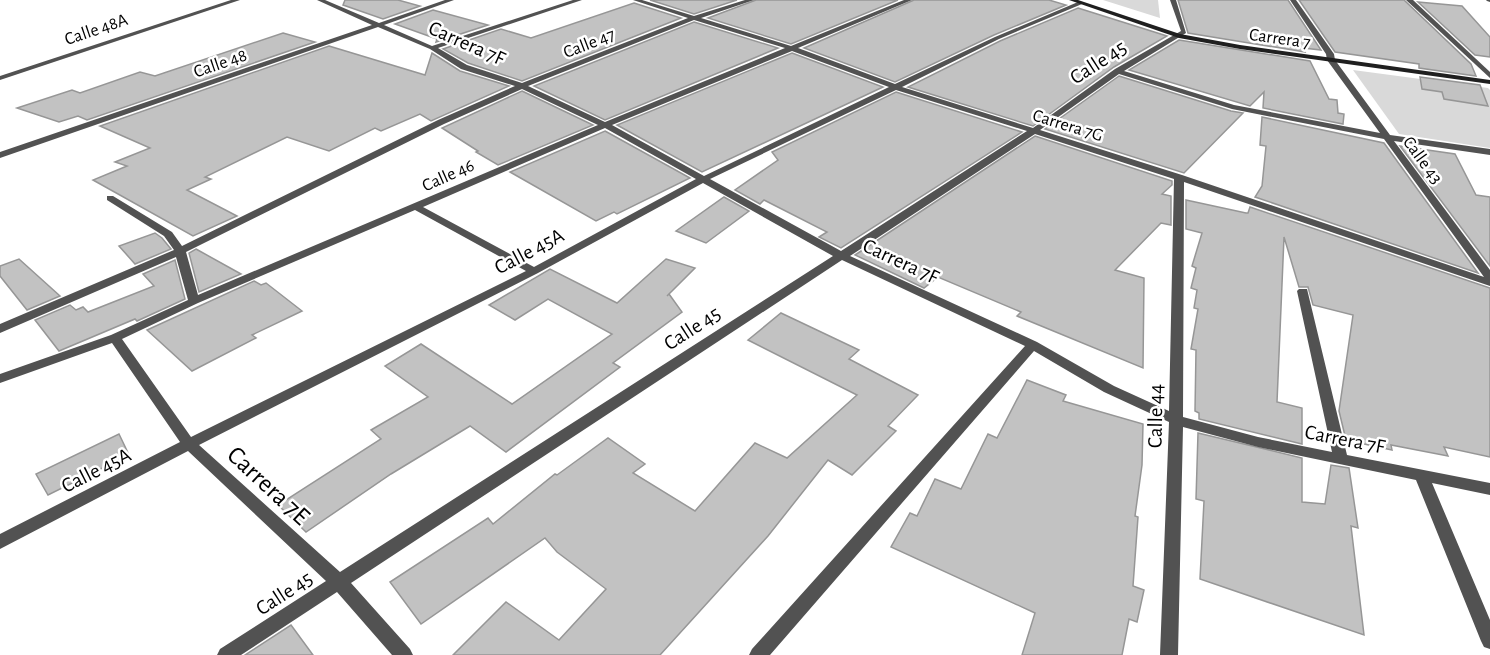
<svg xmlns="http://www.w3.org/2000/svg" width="1490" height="655" font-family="'Alegreya Sans',sans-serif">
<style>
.green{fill:#d9d9d9}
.building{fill:#c2c2c2;stroke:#969696;stroke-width:1.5}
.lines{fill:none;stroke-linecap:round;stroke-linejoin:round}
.street{fill:#525252;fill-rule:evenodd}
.secondary{fill:#1f1f1f;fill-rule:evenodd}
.labels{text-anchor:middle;stroke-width:5;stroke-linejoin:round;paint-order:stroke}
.far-street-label{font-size:18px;fill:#000;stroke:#fff}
.street-label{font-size:21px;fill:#000;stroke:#fff}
.near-street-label{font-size:26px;fill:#000;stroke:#fff}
</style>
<rect width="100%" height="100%" fill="#fff"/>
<g class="green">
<polygon points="1103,0 1158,0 1160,18"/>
<polygon points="1353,70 1488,88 1490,90 1490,148 1399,134"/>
</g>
<g class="building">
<polygon points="345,0 398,0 420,6 383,19 343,5"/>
<polygon points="650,0 737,0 694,14"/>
<polygon points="756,0 898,0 791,44 708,18"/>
<polygon points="914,0 1049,0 1066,5 994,35 895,82 804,48"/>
<polygon points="1178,0 1288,0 1321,50 1303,48 1305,52 1188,33"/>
<polygon points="1299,0 1404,0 1471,64 1476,76 1419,68 1419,64 1335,52"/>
<polygon points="1418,2 1462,6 1490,37 1490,57 1475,55"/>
<polygon points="634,3 681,18 522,81 468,63 443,49 501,29 531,38"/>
<polygon points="1078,8 1167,36 1114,67 1033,126 908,87 1000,41"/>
<polygon points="433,10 488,25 436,42 437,39 395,24"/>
<polygon points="694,22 778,48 605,120 534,86"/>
<polygon points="283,33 315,42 87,120 78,116 59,122 17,108 72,90 80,93 140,72 155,76"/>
<polygon points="1179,40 1310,61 1329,99 1337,100 1338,113 1344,114 1343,124 1263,108 1264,92 1250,106 1129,70"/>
<polygon points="329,46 425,75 432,53 460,71 509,86 431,121 420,114 381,131 375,128 329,151 287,137 205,177 211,179 187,190 237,216 193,236 93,180 127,166 115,162 150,148 100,126"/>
<polygon points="792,53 883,87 702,172 617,125"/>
<polygon points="1119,76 1231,111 1243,113 1184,173 1045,129"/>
<polygon points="1420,77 1480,85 1488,106 1444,99 1442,92 1422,89"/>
<polygon points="522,91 593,125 498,165 476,152 478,151 442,128"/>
<polygon points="896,92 1022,132 841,248 819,237 827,232 764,200 760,204 735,190 778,160 772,152"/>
<polygon points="1262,117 1384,143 1478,273 1255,197 1262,186 1266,146 1260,145"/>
<polygon points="605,131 690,178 617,214 614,212 596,221 510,172"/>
<polygon points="1035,136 1172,181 1172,185 1162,194 1171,196 1171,225 1161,223 1115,270 1144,278 1143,368 1017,316 1021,312 938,277 924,288 855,255"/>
<polygon points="1400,146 1455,154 1476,195 1490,197 1490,266"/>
<polygon points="724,197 749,211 706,243 676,231"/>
<polygon points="1186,200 1246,213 1248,213 1250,207 1490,288 1490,457 1444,447 1448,456 1391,445 1392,450 1346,440 1339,411 1353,315 1313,305 1308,287 1299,287 1284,237 1277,402 1302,408 1302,444 1199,419 1199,413 1195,411 1196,350 1191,349 1198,309 1194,308 1197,290 1191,288 1196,268 1192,266 1202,233 1186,229"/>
<polygon points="155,233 162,238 171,249 135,264 119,246"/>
<polygon points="196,249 241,274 199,292 189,253"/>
<polygon points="19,259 60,296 27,310 0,276 0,266"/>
<polygon points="666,259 695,268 667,296 669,294 682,312 613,363 620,367 506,452 470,426 391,474 306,532 278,505 381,439 371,430 428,397 385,366 421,344 512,404 612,334 548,299 515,320 489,305 550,269 617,303"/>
<polygon points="175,260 185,299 137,321 135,319 59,351 35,320 70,305 76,310 83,307 88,312 154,286 143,274"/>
<polygon points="254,281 261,285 266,283 302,311 252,335 256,338 192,371 147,330"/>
<polygon points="781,313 859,350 849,359 918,395 888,426 896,431 852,475 828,460 768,536 660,655 453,655 506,602 559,640 606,589 557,552 545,538 421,624 390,582 488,518 493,524 555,474 557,475 608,438 645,464 633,473 695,511 755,443 787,458 857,395 748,340"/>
<polygon points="1027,380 1066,395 1063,401 1143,424 1142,465 1135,516 1138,517 1133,586 1144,590 1137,622 1129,619 1122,655 1022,655 1035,613 891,547 910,513 917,516 935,479 961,489 988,434 997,438"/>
<polygon points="1198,433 1302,458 1302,502 1325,504 1331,465 1349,468 1358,528 1351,526 1364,635 1200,579 1204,501 1196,499"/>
<polygon points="119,434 129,455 48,495 36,474"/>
<polygon points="291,625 313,655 245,655"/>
</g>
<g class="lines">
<g class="street">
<polygon points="231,0 240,0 0,80 0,76"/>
<path d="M317,0H325L379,23L445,0H454L384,25L432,46L573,0H582L438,48L467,65L522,83L688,18L633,0H642L694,16L745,0H754L701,18L791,46L904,0H912L798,48L895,84L995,37L1078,2H1082V4L999,39L902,87L1033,128L1115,69L1181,31L1170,0H1176L1186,33L1124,71L1234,105L1380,133L1327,60L1326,54L1290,0H1296L1334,54L1335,60L1390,135L1490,149V155L1394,141L1490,270V286L1184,182L1183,417L1258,437L1332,452L1297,291L1299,289H1307L1347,455L1490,483V495L1432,483L1490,620V649L1484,647L1481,641L1416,480L1258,447L1183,427L1178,655H1160L1169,422L1104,392L1034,351L770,655H749L752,649L1025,346L842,260L351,583L410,649L413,655H392L337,592L241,655H217L220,649L326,581L188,451L0,549V534L180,442L112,343L0,383V374L111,335L188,300L176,257L0,333V324L174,250L164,236L107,200V196H113L172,232L182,246L438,120L515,86L461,69L430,49L378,27L0,158V152L372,25ZM694,20L785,48L605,122L528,86ZM792,51L889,87L704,176L612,125ZM1119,74L1232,109L1384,139L1484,277L1182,175L1040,130ZM522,89L598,125L198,295L186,252L444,124ZM896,90L1027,131L841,251L710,179ZM605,128L696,179L534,267L423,207ZM1035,134L1174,179L1169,411L1114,386L1037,342L850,256ZM703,183L833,256L340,572L199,445L538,273ZM415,210L526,271L191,437L122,339L198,303Z"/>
<polygon points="1406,0 1413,0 1490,72 1490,78"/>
<polygon points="1486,0 1490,0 1490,2 1487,1"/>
</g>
<polygon class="secondary" points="1069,0 1078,0 1180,34 1240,45 1490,80 1490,84 1240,49 1179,38"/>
</g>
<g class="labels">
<g class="far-street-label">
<text transform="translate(96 29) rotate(-19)" y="6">Calle 48A</text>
<text transform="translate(1280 38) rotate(8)" y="6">Carrera 7</text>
<text transform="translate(589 43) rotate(-21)" y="6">Calle 47</text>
<text transform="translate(220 63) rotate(-19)" y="6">Calle 48</text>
<text transform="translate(1068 125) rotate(17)" y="6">Carrera 7G</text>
<text transform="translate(1423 160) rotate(54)" y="6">Calle 43</text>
<text transform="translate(448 175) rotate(-24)" y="6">Calle 46</text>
</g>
<g class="street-label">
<text transform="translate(467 43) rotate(24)" y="7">Carrera 7F</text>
<text transform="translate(1098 62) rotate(-33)" y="7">Calle 45</text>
<text transform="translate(529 251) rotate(-28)" y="7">Calle 45A</text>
<text transform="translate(901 261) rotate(25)" y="7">Carrera 7F</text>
<text transform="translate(692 328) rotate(-33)" y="7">Calle 45</text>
<text transform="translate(1155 416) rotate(-89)" y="7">Calle 44</text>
<text transform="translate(1345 439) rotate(11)" y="7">Carrera 7F</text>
<text transform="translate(96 470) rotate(-27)" y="7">Calle 45A</text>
<text transform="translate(284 593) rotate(-33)" y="7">Calle 45</text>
</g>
<g class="near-street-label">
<text transform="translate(269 485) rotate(43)" y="9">Carrera 7E</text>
</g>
</g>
</svg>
